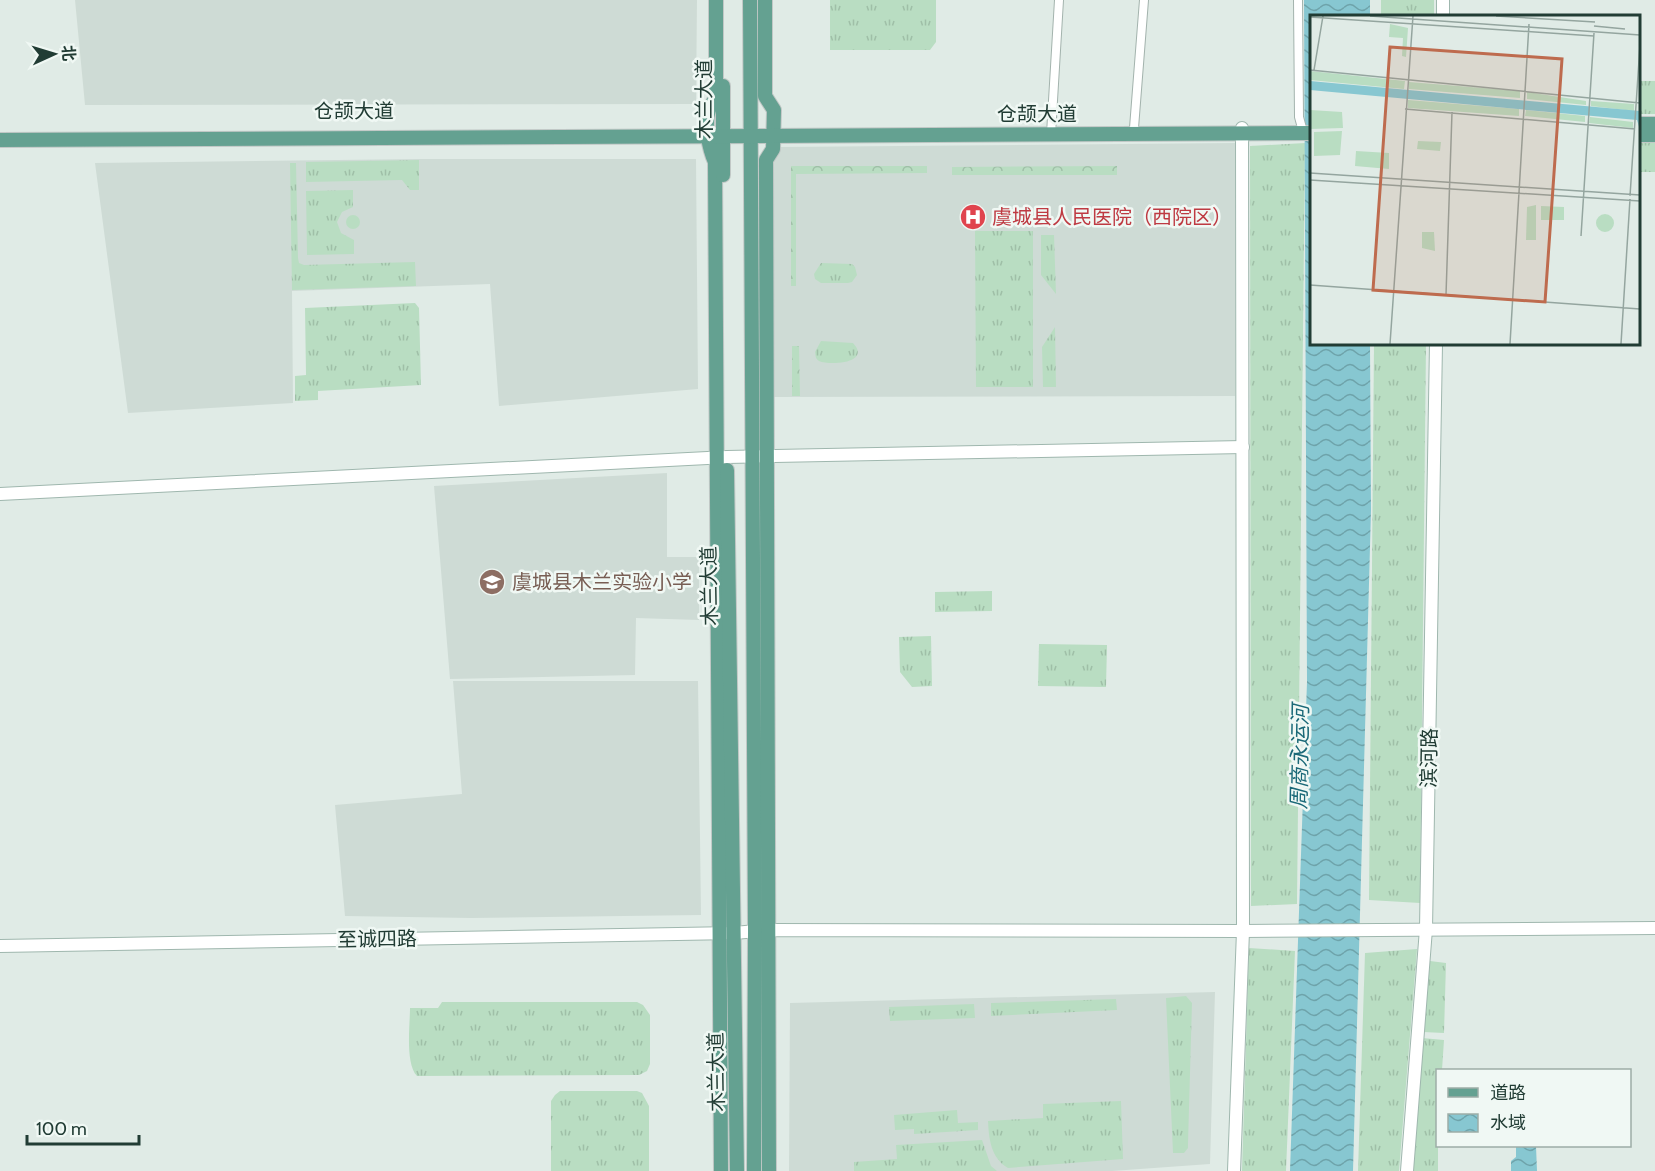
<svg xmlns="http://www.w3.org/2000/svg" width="1655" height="1171" font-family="Cabin,'Noto Sans SC',sans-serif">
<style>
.built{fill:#cedbd5}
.grass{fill:url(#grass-tufts)}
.forest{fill:url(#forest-crowns)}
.water{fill:url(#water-waves)}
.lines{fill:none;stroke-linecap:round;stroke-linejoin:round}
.street-casing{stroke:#a3b3ad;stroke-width:10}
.secondary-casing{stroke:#9fb7ae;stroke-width:14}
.primary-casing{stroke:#c1c8c6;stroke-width:16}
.street{stroke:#fff;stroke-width:8}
.secondary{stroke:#fff;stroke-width:12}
.primary{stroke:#64a191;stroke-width:14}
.labels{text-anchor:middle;stroke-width:5;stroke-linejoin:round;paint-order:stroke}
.street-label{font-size:20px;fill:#213c34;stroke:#f0f8f4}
.health-label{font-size:20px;fill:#be3a42;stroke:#f0f8f4;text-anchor:start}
.education-label{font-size:20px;fill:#785e54;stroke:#f0f8f4;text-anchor:start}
.water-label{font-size:21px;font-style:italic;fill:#1b6978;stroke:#f0f8f4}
.inset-road{fill:none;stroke:#94a59f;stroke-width:1.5}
.view{fill:#be6b4e;fill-opacity:0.15;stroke:#be6b4e;stroke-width:3}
.inset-edge{fill:none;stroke:#213c34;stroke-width:3}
</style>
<defs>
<pattern id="grass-tufts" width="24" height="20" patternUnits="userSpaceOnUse" patternTransform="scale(1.5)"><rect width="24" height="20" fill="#b9ddc2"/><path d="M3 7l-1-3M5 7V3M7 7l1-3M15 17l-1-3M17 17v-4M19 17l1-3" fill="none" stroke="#9fbfa7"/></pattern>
<pattern id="forest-crowns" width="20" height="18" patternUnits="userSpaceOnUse" patternTransform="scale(1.5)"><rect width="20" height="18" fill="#b9ddc2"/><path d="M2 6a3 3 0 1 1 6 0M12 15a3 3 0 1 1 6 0" fill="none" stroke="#9fbfa7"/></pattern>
<pattern id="water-waves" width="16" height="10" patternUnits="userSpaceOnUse" patternTransform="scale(1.5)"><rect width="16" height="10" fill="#87c7d1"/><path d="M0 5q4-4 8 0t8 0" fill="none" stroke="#6ea3aa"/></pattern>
</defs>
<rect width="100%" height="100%" fill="#e0ebe6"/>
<g class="built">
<polygon points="75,0 697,0 696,104 85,105"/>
<polygon points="1235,143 1235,396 771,397 770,159 781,147"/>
<polygon points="420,159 696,159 698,389 499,406 490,284 292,291 293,403 128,413 95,163"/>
<polygon points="667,473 667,557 699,557 699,620 636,618 635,675 450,679 434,486"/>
<polygon points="453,681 698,681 701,915 471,918 345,916 335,805 462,794"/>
<polygon points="1215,992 1210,1164 1112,1171 789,1171 790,1003"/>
</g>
<g class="grass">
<polygon points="830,0 936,0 936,42 930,50 830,50"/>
<rect x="1381" y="0" width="53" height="16"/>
<polygon points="1638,81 1655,81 1655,114 1639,114"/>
<rect x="1639" y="142" width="16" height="30"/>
<polygon points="1305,143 1297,904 1251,906 1250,146"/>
<polygon points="419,160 419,190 410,190 402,180 306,182 306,162"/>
<polygon points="290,163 296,163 298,258 299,263 304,265 415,262 416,286 292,290"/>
<polygon points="353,190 353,207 342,212 337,222 341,233 354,240 354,254 307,255 306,191"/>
<circle cx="353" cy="222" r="7"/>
<polygon points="975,231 1033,231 1033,387 976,387"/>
<polygon points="1041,235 1054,235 1056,294 1041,275"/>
<polygon points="821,263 852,264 855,267 857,275 852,282 848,283 821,283 815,279 814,274"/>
<polygon points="415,303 419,308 421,385 318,391 318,400 295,401 295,376 306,375 305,308"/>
<polygon points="1055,327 1056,387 1043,387 1042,347"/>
<path d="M821,341L853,343C872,363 830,366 819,361C815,358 816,357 815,352Z"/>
<polygon points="1374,344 1426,344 1420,903 1369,900"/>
<polygon points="992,591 992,611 935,612 935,592"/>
<polygon points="931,636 932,686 912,687 900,672 899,637"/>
<polygon points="1039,644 1107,645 1106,687 1038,686"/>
<polygon points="1249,948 1295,951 1286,1171 1242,1171"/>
<polygon points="1417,949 1399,1171 1358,1171 1365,953"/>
<polygon points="1430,961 1446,963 1444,1033 1423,1032"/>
<polygon points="1186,996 1192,1003 1188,1144 1188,1148 1184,1153 1173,1153 1166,998"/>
<polygon points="1116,999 1117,1010 991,1016 991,1003"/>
<path d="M442,1002H637L643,1005L650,1015V1064L647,1071L639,1075L417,1076C405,1063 410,1025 410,1008H438Z"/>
<polygon points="974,1004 975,1018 890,1021 889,1007"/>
<polygon points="1422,1038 1444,1040 1442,1070 1438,1070 1438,1171 1412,1171"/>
<polygon points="560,1091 637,1091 642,1093 649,1106 649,1171 551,1171 551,1101 555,1095"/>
<path d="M1121,1101L1123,1159L1008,1168C991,1158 989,1140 988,1121L1043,1118V1104Z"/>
<polygon points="957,1110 958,1123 978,1122 978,1130 914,1134 914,1129 895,1130 894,1115"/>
<polygon points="982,1140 991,1166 997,1171 854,1171 854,1162 897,1159 896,1145"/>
</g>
<g class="forest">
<polygon points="791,166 927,166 927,173 796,174 796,286 791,286"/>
<polygon points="1117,166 1117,175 952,175 952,167"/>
<polygon points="792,346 799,346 800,396 792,396"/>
</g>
<g class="water">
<polygon points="1304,0 1370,0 1370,16 1312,16 1312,344 1370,344 1371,510 1353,1171 1290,1171 1307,682"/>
<polygon points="1516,1146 1536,1146 1537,1171 1511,1171 1511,1161 1516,1157"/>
</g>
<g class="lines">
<g class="street-casing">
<g id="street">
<polyline points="1298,0 1299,117 1302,128"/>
<polyline points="1134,128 1144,0"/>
<polyline points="1051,134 1059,0"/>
</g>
</g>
<g class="secondary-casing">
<g id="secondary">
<polyline points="1443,16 1443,0"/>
<polyline points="0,494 727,457 1243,447"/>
<polyline points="0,946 734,933 768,930 1243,931 1655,928"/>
<polyline points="1234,1171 1243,931 1242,128"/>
<polyline points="1407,1171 1426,929 1436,344"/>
</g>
</g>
<g class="primary-casing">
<g id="primary">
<path d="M716,0V98C714,101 710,106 709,110C704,124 709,149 715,162L721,1171"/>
<polyline points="750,0 755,931 754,1171"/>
<polyline points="765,0 765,96 774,110 773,149 766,160 769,1171"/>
<polyline points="723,86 723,175"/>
<polyline points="1638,124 1655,124"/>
<polyline points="1638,135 1655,135"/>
<polyline points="0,140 1312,133"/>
<polyline points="727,470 737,1171"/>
</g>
</g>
<use href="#street" class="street"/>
<use href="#secondary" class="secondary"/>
<use href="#primary" class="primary"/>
</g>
<defs>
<g id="hospital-disc" transform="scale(1.35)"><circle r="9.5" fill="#e0444e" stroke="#f0f8f4"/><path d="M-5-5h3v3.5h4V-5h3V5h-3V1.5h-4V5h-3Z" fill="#fff"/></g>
<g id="school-disc" transform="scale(1.35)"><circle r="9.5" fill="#8d6e63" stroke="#f0f8f4"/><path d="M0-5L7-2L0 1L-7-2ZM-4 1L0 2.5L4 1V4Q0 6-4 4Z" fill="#fff"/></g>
</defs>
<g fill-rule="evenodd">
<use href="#hospital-disc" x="973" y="217"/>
<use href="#school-disc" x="492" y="582"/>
</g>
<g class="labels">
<g class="street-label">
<text transform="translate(704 99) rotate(-90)" y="7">木兰大道</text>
<text x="354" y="118">仓颉大道</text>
<text x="1037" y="121">仓颉大道</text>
<text transform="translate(709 586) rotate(-91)" y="7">木兰大道</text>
<text transform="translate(1429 758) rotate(-89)" y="7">滨河路</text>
<text transform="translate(377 939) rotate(-1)" y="7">至诚四路</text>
<text transform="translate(716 1072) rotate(-91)" y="7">木兰大道</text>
</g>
<g class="health-label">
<text x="992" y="224">虞城县人民医院（西院区）</text>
</g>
<g class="education-label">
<text x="512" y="589">虞城县木兰实验小学</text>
</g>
<g class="water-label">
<text transform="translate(1300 757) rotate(-89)" y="7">周商永运河</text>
</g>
</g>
<g transform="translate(1310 15)">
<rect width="330" height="330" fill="#e0ebe6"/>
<path d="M80,9L98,13L96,42L92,41L93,23L79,22ZM0,56L95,66L94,74L0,65ZM99,67L210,76V83L99,74ZM217,77L276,86V90L217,84ZM98,85L209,94V101L98,93ZM281,86L324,89V96L281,91ZM0,95L32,97L33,113L0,114ZM216,95L275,101V107L215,101ZM280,102L323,107V113L279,108ZM32,116L30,140L4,141V117ZM108,126L131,127L130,136L107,134ZM46,136L79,138V154L45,151ZM226,190V225H216L217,192ZM231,191L254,192V205H231ZM286 208a9 9 0 1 1 18 0a9 9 0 1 1-18 0ZM112,217H124L125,236L112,233Z" fill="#b9ddc2"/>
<path d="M0,66L330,96V115L327,105L0,75Z" fill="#87c7d1"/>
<path class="inset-road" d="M60,1L330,20M186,1L285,7M0,2L284,21M284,11L315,14M0,55L330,88M4,55L13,1M95,94L325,114M0,158L330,180M0,165L330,186M320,181L330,30M271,221L284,18M0,270L330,294M136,280L142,97M80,329L103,1M200,329L219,9M311,329L320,184"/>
<path class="view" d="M80,32L252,44L235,287L63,275Z"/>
<rect width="330" height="330" class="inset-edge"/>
</g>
<rect x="1436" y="1069" width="195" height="78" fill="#f0f8f4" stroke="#9dada7" stroke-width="1.5"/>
<rect x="1448" y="1088" width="30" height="9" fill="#64a191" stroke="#9dada7" stroke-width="1.5"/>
<text x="1490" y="1099" font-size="18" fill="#213c34">道路</text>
<rect x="1448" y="1114" width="30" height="18" fill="url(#water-waves)" stroke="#9dada7" stroke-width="1.5"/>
<text x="1490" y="1129" font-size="18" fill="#213c34">水域</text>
<g transform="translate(54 54) rotate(86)" stroke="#f0f8f4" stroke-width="4.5" paint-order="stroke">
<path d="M0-4.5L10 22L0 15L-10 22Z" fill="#213c34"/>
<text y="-9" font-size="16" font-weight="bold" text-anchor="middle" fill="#213c34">北</text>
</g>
<path d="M27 1135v9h112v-9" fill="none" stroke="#213c34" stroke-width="3"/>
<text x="36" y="1135" font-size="18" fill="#213c34" stroke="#f0f8f4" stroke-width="4.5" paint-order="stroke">100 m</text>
</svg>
